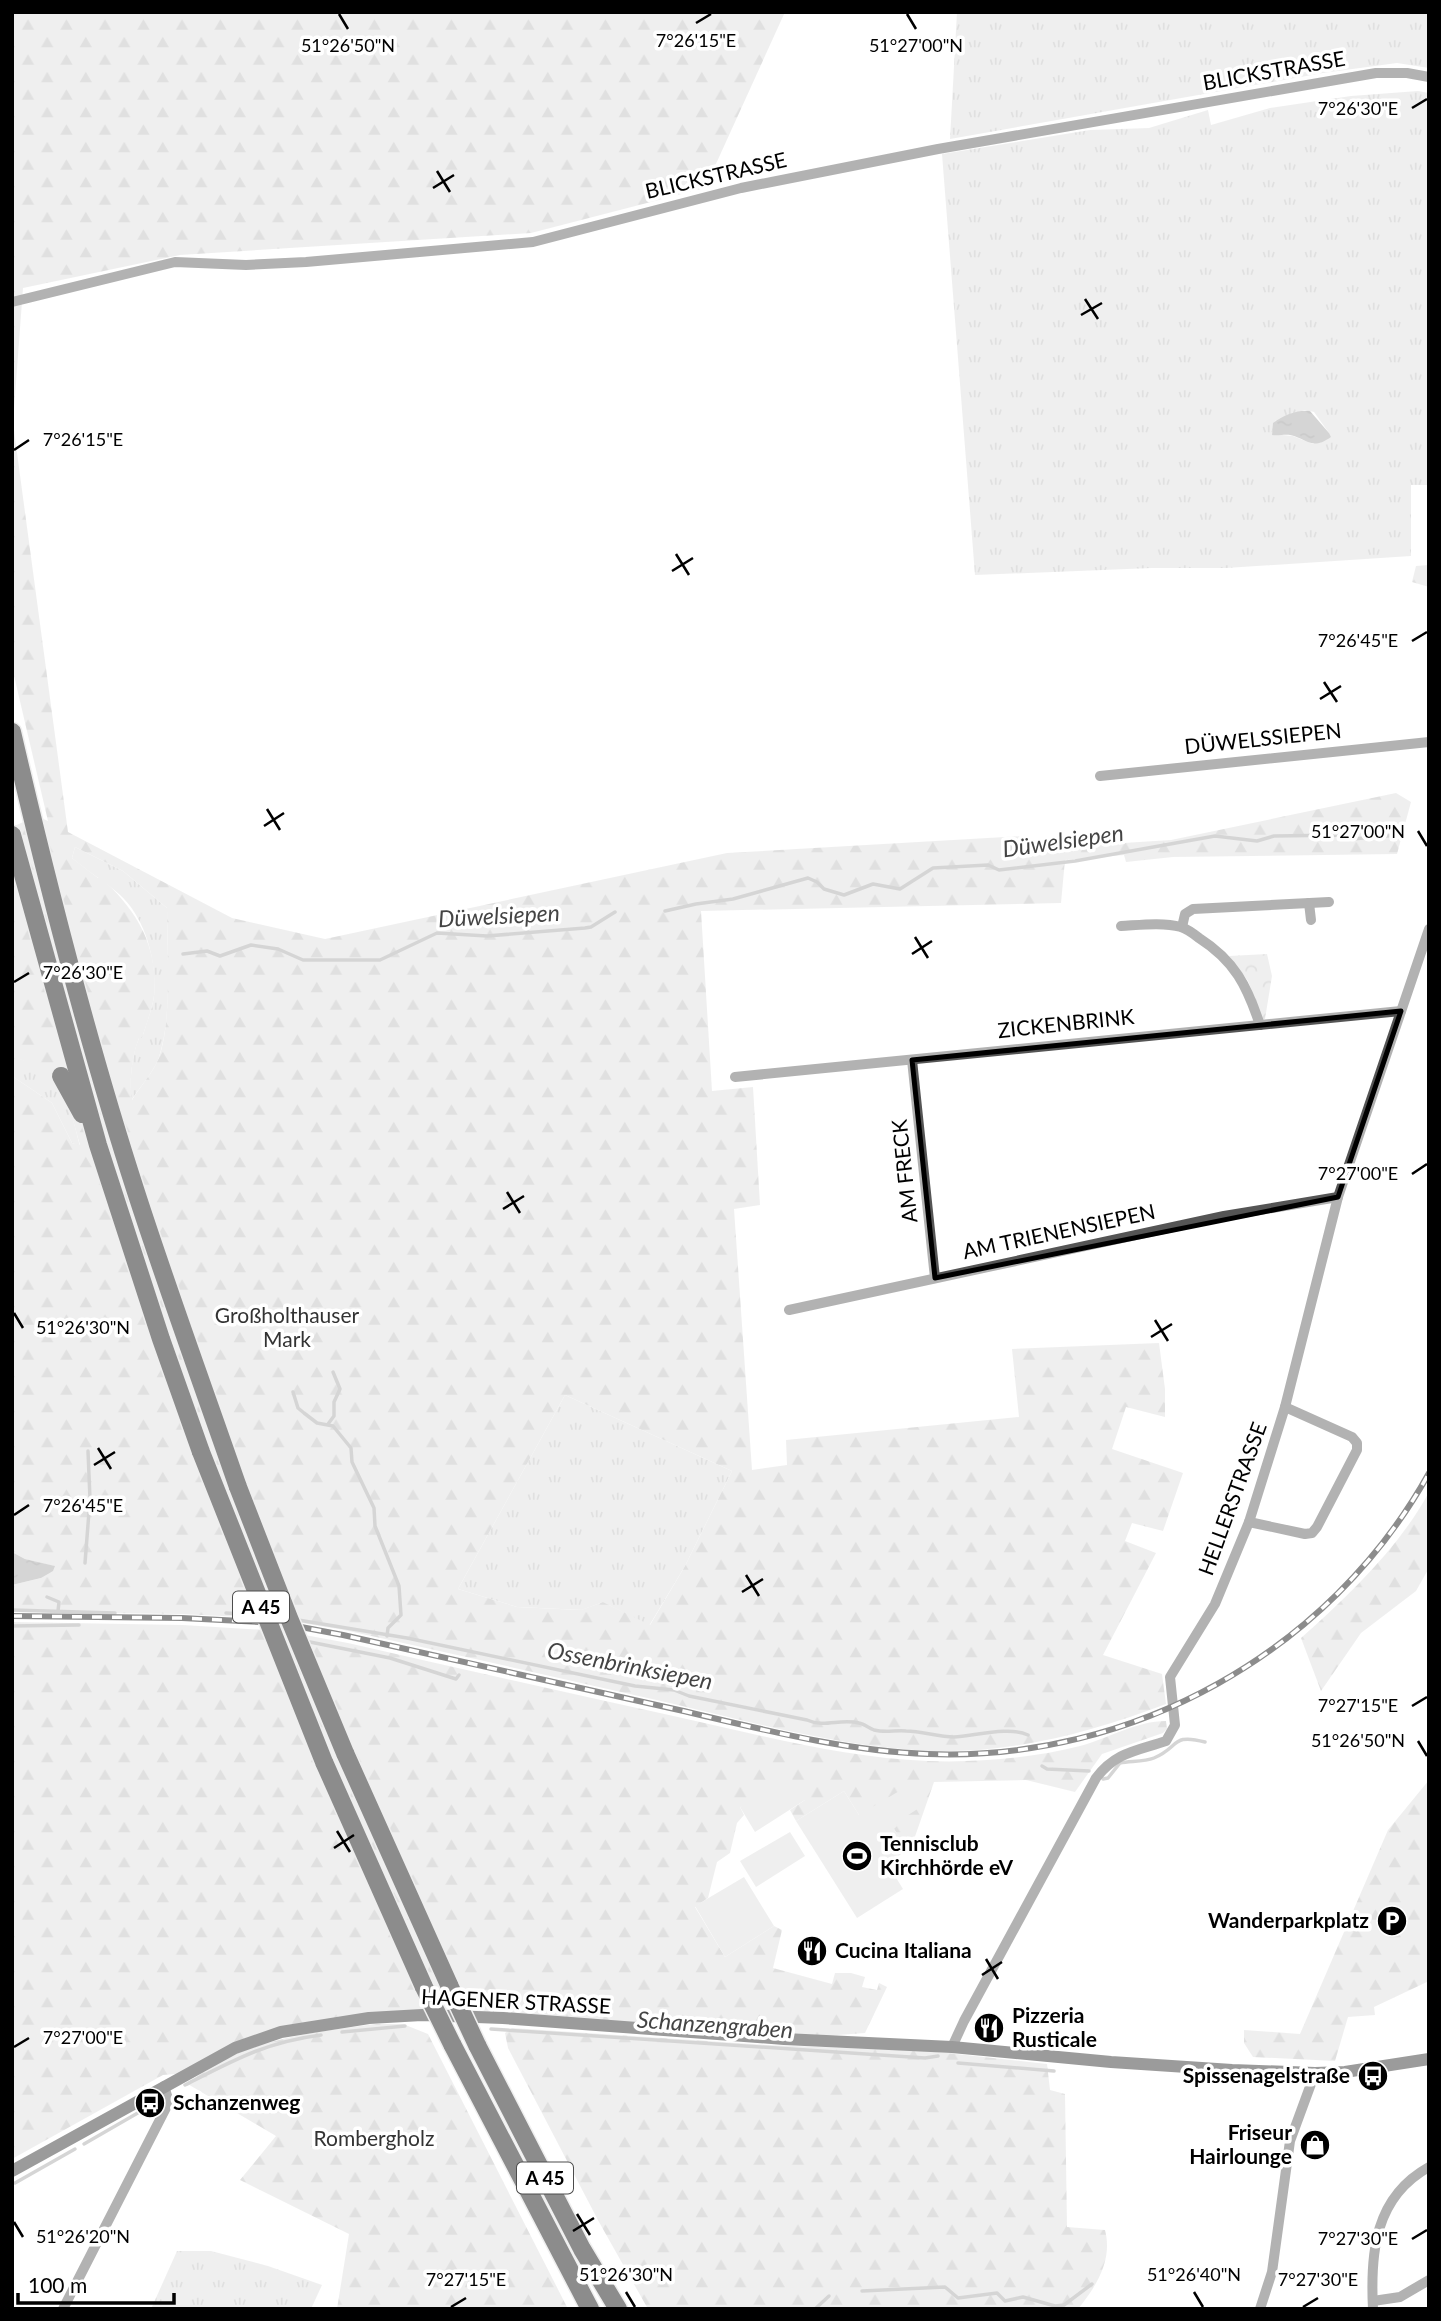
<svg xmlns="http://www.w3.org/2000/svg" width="1441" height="2321" font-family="Lato,sans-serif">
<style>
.grass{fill:url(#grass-tufts);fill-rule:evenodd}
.forest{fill:url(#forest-firs);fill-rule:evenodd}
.park{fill:url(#park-crowns)}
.pitch{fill:#dcdcdc}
.water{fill:url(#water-ripples)}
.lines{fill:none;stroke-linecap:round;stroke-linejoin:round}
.stream{stroke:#a3a3a3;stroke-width:3.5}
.motorway-casing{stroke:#dbdbdb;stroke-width:21}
.minor{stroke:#555;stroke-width:10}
.secondary{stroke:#222;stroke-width:12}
.motorway{stroke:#000;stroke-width:18}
.rail-casing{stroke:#000;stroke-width:6}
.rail{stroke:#fff;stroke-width:3.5;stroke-dasharray:10;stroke-linecap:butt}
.motorway-bridge-casing{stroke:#dbdbdb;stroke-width:21;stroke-linecap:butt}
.motorway-bridge{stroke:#000;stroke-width:18}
.marked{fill:none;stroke:#000;stroke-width:5;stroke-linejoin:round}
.ticks{fill:none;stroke:#000;stroke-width:2.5}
.labels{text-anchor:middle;stroke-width:7;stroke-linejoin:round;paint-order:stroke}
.shield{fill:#fff;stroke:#4c4c4c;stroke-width:2}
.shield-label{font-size:19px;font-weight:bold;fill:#000}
.street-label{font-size:21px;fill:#000;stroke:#fff}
.park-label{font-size:21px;fill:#333;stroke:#fff}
.poi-label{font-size:21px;font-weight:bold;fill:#000;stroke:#fff;text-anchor:start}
.water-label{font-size:23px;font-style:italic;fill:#444;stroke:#fff}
.ticks-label{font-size:18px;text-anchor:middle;fill:#000;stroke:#fff;stroke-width:7;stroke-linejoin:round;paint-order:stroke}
</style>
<defs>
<pattern id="grass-tufts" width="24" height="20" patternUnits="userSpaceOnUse" patternTransform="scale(1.75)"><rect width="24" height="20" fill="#dcdcdc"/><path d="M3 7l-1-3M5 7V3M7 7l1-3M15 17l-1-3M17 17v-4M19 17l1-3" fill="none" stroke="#bbb"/></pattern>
<pattern id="forest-firs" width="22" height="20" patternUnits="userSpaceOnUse" patternTransform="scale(1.75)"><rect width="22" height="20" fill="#dcdcdc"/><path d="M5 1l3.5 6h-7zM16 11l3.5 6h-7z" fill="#bbb"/></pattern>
<pattern id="park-crowns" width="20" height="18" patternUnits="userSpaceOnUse" patternTransform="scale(1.75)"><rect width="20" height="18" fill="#dcdcdc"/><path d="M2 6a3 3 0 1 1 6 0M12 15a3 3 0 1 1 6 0" fill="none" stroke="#bbb"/></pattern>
<pattern id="water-ripples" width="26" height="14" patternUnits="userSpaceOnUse" patternTransform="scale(1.75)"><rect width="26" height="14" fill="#a3a3a3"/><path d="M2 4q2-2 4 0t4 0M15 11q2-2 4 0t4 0" fill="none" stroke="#8b8b8b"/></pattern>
</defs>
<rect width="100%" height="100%" fill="#fff"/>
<g class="grass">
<polygon points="957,12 1429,12 1429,68 1397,63 1323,73 950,139"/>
<path d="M1418,91L1429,93V485H1411V556L1226,568H1152L975,575L942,154L1090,130L1149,128L1208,110L1211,125L1270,108L1351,96ZM1305,410L1314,412L1329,433L1313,444L1293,436L1272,434L1275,421Z"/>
<path d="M75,847L123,871L167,908C167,953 173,1018 158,1060C152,1074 139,1088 131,1101C130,1080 131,1057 139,1038H142C146,1024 152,1010 154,996C157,962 146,918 119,894C104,881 87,871 72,858Z"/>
<path d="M16,1057C24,1061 35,1063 42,1068C67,1083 73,1120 80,1146L72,1143L52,1103L12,1076V1058Z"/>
<polygon points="565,1395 732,1471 685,1566 649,1626 603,1602 582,1610 517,1607 458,1589"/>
<polygon points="177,2251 211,2251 268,2266 322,2285 311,2309 151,2309"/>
</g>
<g class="forest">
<path d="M12,12H785L705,188L531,233L180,255L23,288L13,423L68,832L232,918L325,939L727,853L1023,836L1043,848L1171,840L1396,793L1411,802L1397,854L1173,857L1126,862L1124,855L1065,860L1061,903L701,911L712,1091L753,1087L760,1205L734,1209L752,1470L787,1465L786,1440L1019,1417L1012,1349L1159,1343L1165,1389V1417L1126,1407L1112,1449L1183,1473L1163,1531L1132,1523L1125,1541L1156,1553L1103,1655L1162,1674L1166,1704C1090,1733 1010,1754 929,1751C842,1747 758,1724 674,1704C564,1679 454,1654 344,1630L278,1619L181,1614L12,1612V1585L41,1578L54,1566L25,1559L12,1552V1076L52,1103L72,1143L80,1145C70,1110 65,1077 28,1063C22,1060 19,1058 12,1058V827L37,816L48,821L12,667ZM75,847L123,871L167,908C167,948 173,1031 156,1064C150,1076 139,1088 132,1100C129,1081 132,1056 139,1038H142C146,1025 152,1010 154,996C159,946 136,909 100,877L98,878L72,858ZM565,1395L732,1471L685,1566L650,1625L603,1602L581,1610L517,1607L458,1589Z"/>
<polygon points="1429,565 1429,587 1412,582 1416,566"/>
<path d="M1429,1492V1568L1416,1591L1361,1633L1321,1691L1301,1638C1348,1596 1399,1548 1429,1492Z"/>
<path d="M12,1622L183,1625L283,1631L348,1643C458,1668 568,1693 678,1717C760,1735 843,1758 928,1761C975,1763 1034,1758 1080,1746C1109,1738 1137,1721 1166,1721L1167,1729L1163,1733L1102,1754L1075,1792L1026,1780L934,1782L911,1848L909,1846L906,1848L894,1829L859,1815L844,1791L796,1821L790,1810L805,1800L740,1807L744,1815L737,1823L730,1853L717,1862L708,1898L695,1907L725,1957L774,1926L782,1930L773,1968L832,1984L835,1973H851L865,1977L862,1987L877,1990L879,1983L887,1987L865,2033L784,2039L422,2015L281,2032L187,2073L163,2075L12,2159Z"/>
<polygon points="1429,1780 1429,1981 1374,2007 1375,2015 1348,2017 1335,2061 1253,2057 1244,2043 1244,2030 1300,2034 1388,1830"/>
<path d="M377,2024H403L428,2034L568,2309H337L349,2234L240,2180L276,2136L186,2083C200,2075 214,2065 228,2058C273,2036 328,2030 377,2024Z"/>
<path d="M512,2028L767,2045L929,2051L1047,2064L1050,2090L1065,2094L1067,2227L1105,2230C1113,2260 1096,2287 1078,2309H648L599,2222L508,2048L505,2033Z"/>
</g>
<polygon class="park" points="1267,954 1272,976 1265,1019 1262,1019 1248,981 1229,956"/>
<g class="pitch">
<polygon points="790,1776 805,1800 755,1832 740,1807"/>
<polygon points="906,1787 919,1808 896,1823 897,1826 894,1829 906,1847 909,1845 911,1848 887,1863 903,1889 857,1918 796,1821 844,1791 859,1815"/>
<polygon points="790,1832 805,1856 756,1887 740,1861"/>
<polygon points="744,1877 774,1926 725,1957 695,1906"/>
</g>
<g class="water">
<path d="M1310,411L1329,433L1331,437C1311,451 1308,439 1290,435C1285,434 1278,436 1272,435L1273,423C1284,415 1297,410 1310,411Z"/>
<polygon points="12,1552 25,1559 55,1566 53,1571 41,1578 12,1585"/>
</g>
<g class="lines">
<g class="stream">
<polyline points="665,911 696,904 733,899 808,878 817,882 824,889 844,895 873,884 900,889 933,868 988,865 999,870 1075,861 1215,836 1257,841 1274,836 1346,835 1352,839 1399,835"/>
<polyline points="183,954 207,951 220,956 251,945 278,949 303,960 380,960 437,933 487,936 585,928 591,927 615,912"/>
<polyline points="293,1392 298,1408 304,1413 317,1423 333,1426 351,1448 352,1462 374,1508 375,1526 399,1586 401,1615 388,1628 387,1636"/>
<polyline points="328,1424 334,1416 334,1402 340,1389 333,1372"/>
<polyline points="85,1563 90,1499 88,1451"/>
<polyline points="47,1597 59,1602 58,1611"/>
<polyline points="12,1610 115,1613"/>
<polyline points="226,1613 259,1615"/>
<path d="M298,1620L407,1638L635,1686L674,1690L689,1696L807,1720C824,1728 841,1718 859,1723C864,1724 869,1728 874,1730C885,1733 895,1730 906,1731C922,1731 938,1737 954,1737C974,1736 1010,1726 1028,1735"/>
<polyline points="12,1626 79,1625"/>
<polyline points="305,1641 390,1658 456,1679 459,1675"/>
<polyline points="1042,1766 1047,1769 1089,1771"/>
<path d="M1103,1779L1108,1778L1120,1763C1131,1761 1144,1762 1154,1758C1180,1747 1171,1733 1205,1742"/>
<polyline points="491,2029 925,2058 938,2056"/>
<polyline points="342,2032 405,2026"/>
<polyline points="958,2063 1054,2071"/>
<path d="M185,2085C234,2060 266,2042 321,2035"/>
<polyline points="84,2144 162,2099"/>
<polyline points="15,2183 75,2149"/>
<polyline points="862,2291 945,2287 958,2298 997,2293 1005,2301 1023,2297 1055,2306 1064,2305 1092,2284"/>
<polyline points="815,2309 829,2296"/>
</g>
<g class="motorway-casing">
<g id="motorway">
<path d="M12,732C48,887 87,1041 136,1192C168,1291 204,1389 238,1487"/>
<polyline points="12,835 98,1145 161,1339 201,1452"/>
<polyline points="61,1076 82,1114"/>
<polyline points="345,1753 450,1987"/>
<polyline points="324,1762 424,1987"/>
<polyline points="452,2044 590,2309"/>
<polyline points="477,2045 582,2249 618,2309"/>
</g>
</g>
<g class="minor">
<polyline points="12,302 175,262 246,265 306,262 533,242 741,188 938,149 1376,73 1407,73 1429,77"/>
<polyline points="1100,776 1429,742"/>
<polyline points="1309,903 1311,920"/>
<path d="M1121,926C1140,925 1162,922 1181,927C1187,929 1194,934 1199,938C1235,961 1247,986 1260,1025"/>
<polyline points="1182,927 1185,914 1193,909 1329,902"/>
<polyline points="912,1060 935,1278"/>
<polyline points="735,1077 1401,1011"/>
<polyline points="789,1310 1224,1216 1338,1197"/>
<polyline points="1249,1522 1305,1534 1312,1533 1317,1527 1357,1450 1357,1443 1352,1437 1285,1407"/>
<path d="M952,2047L964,2021L1096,1778C1116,1752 1136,1751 1166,1741L1175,1725L1170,1677L1215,1604L1249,1522L1285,1407L1338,1197L1429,929"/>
<polyline points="1373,2301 1400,2297 1429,2280"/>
<polyline points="63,2309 169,2102 164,2086"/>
<polyline points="1260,2309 1272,2272 1290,2141 1315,2073"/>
<path d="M1373,2309C1370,2252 1375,2197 1429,2167"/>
</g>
<polyline class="secondary" points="12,2171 235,2048 281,2032 369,2018 422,2015 503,2018 784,2039 952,2047 1111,2062 1232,2070 1315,2073 1345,2072 1429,2059"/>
<use href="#motorway" class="motorway"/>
<g class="rail-casing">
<path id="rail" d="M12,1616L182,1618L280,1623L343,1635C455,1660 567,1685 679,1710C761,1729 844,1751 928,1754C1132,1762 1330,1652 1429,1473"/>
</g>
<use href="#rail" class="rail"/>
<g class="motorway-bridge-casing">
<g id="motorway-bridge">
<polyline points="201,1452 324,1762"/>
<polyline points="238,1487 289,1618 345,1753"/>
<polyline points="424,1987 452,2044"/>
<polyline points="450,1987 477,2045"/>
</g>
</g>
<use href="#motorway-bridge" class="motorway-bridge"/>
</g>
<path d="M0 0H1441V2321H0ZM1401,1011L1338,1197L935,1278L912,1060Z" fill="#fff" fill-opacity=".55" fill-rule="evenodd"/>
<path class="marked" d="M1401,1011L1338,1197L935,1278L912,1060Z"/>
<path class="ticks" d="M339,14L348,29M907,14L916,29M696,23L711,14M1412,108L1427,99M437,171L450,192M433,188L454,175M1085,299L1098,319M1081,315L1102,303M14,450L29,440M676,554L689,575M672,571L693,558M1412,641L1427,632M1324,682L1337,702M1320,699L1341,686M267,809L280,830M264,826L284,813M1418,831L1427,846M915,937L928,958M912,954L932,941M14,982L29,973M1412,1174L1427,1164M507,1192L520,1213M503,1209L524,1196M14,1313L23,1328M1155,1320L1168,1341M1151,1337L1172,1324M98,1448L111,1469M94,1465L115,1452M14,1515L29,1505M746,1575L759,1596M742,1592L763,1579M1412,1706L1427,1697M1418,1741L1427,1756M337,1831L350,1852M334,1848L354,1835M986,1959L998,1979M982,1975L1002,1962M14,2047L29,2038M577,2214L590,2235M14,2222L23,2237M573,2231L594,2218M1412,2239L1427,2230M626,2292L635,2307M1194,2292L1203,2307M451,2307L466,2298M1303,2307L1318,2298"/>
<defs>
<g id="stadium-disc" transform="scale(1.575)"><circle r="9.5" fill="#000" stroke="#fff"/><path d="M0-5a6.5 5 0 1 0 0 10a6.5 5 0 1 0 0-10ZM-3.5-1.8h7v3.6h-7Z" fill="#fff"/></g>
<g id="parking-disc" transform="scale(1.575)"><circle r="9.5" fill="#000" stroke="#fff"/><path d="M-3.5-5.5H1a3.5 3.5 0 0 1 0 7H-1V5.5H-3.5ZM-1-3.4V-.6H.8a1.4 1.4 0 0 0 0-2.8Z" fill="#fff"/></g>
<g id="restaurant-disc" transform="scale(1.575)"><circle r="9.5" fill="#000" stroke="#fff"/><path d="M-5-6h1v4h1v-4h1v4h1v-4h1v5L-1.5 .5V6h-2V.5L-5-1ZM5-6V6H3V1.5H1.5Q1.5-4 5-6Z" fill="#fff"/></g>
<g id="bus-disc" transform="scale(1.575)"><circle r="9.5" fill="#000" stroke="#fff"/><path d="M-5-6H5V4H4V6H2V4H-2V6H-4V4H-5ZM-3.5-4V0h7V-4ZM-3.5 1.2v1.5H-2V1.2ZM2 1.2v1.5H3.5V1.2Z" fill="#fff"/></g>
<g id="shop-disc" transform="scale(1.575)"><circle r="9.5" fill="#000" stroke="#fff"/><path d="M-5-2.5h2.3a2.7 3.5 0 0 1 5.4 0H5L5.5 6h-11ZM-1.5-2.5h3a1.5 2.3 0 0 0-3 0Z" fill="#fff"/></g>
</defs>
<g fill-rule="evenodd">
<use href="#stadium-disc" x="857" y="1856"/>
<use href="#parking-disc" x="1392" y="1921"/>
<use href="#restaurant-disc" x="812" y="1951"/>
<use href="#restaurant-disc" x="989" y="2028"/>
<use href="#bus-disc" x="1373" y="2076"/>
<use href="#bus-disc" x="150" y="2103"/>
<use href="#shop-disc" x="1315" y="2145"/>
</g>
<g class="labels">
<g class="shield">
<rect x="233" y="1591.5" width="56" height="31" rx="5"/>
<rect x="517" y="2162.5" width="56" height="31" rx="5"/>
</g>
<g class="shield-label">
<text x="261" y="1614">A 45</text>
<text x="545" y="2185">A 45</text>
</g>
<g class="street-label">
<text transform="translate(1274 71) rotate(-10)" y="7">BLICKSTRASSE</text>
<text transform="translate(716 176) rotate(-13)" y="7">BLICKSTRASSE</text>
<text transform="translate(1263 739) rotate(-6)" y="7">DÜWELSSIEPEN</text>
<text transform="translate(1066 1024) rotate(-6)" y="7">ZICKENBRINK</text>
<text transform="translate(905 1171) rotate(-96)" y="7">AM FRECK</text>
<text transform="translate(1059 1232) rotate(-12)" y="7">AM TRIENENSIEPEN</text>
<text transform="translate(1233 1499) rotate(-70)" y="7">HELLERSTRASSE</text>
<text transform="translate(516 2002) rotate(3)" y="7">HAGENER STRASSE</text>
</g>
<g class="park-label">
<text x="287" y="1323">Großholthauser<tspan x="287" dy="24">Mark</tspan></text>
<text x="374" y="2146">Rombergholz</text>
</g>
<g class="poi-label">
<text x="880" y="1851">Tennisclub<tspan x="880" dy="24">Kirchhörde eV</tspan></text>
<text x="1369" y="1928" text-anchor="end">Wanderparkplatz</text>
<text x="835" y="1958">Cucina Italiana</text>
<text x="1012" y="2023">Pizzeria<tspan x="1012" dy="24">Rusticale</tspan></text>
<text x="1350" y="2083" text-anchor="end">Spissenagelstraße</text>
<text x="173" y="2110">Schanzenweg</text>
<text x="1292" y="2140" text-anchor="end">Friseur<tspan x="1292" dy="24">Hairlounge</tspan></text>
</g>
<g class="water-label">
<text transform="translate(1063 841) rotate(-8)" y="8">Düwelsiepen</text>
<text transform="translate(499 916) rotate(-3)" y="8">Düwelsiepen</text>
<text transform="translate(630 1666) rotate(11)" y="8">Ossenbrinksiepen</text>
<text transform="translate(715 2025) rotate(4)" y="8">Schanzengraben</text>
</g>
</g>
<g class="ticks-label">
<text x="696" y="47">7°26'15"E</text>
<text x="348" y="52">51°26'50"N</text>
<text x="916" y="52">51°27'00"N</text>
<text x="1358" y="115">7°26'30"E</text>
<text x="83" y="446">7°26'15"E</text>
<text x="1358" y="647">7°26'45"E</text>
<text x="1358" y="838">51°27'00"N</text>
<text x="83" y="979">7°26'30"E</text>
<text x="1358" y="1180">7°27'00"E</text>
<text x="83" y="1334">51°26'30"N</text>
<text x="83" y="1512">7°26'45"E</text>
<text x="1358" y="1712">7°27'15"E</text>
<text x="1358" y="1747">51°26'50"N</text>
<text x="83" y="2044">7°27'00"E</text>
<text x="83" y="2243">51°26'20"N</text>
<text x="1358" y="2245">7°27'30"E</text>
<text x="626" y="2281">51°26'30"N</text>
<text x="1194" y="2281">51°26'40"N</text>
<text x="466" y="2286">7°27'15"E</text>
<text x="1318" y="2286">7°27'30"E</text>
</g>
<rect width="1441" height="2321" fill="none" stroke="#000000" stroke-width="28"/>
<path d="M18 2293v10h156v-10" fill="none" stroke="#000000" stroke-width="3.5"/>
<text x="28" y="2293" font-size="21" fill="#000000" stroke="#ffffff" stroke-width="5" paint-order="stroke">100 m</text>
</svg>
